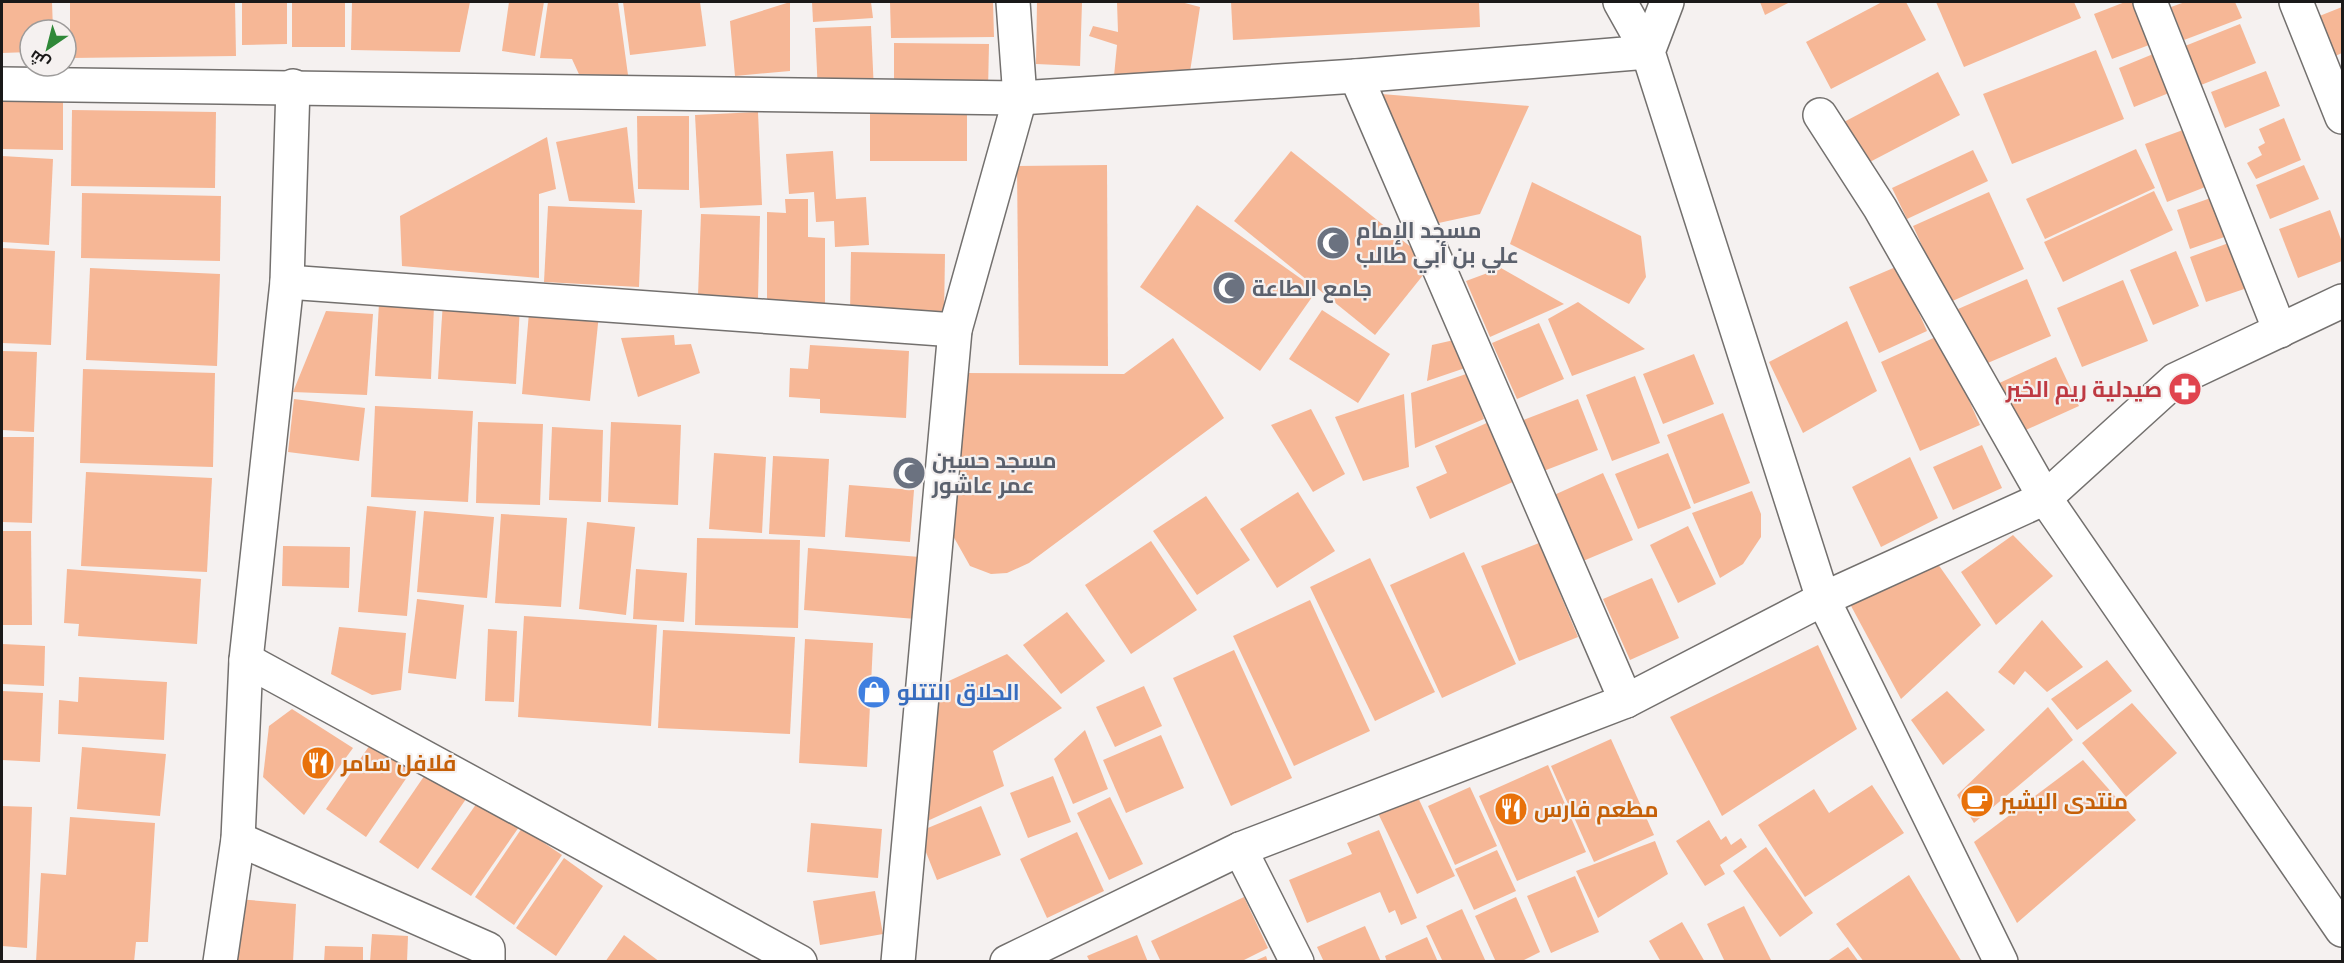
<svg xmlns="http://www.w3.org/2000/svg" width="2344" height="963" font-family="Karla,Cairo,sans-serif">
<style>
.building{fill:#f6b796}
.lines{fill:none;stroke-linecap:round;stroke-linejoin:round}
.minor-casing{stroke:#73706e;stroke-width:36}
.minor{stroke:#fff;stroke-width:33}
.labels{text-anchor:middle;stroke-width:4.5;stroke-linejoin:round;paint-order:stroke}
.worship-label{font-size:22px;font-weight:bold;fill:#5b616d;stroke:#f5f1f0;text-anchor:start}
.health-label{font-size:22px;font-weight:bold;fill:#be3a42;stroke:#f5f1f0;text-anchor:end}
.shop-label{font-size:22px;font-weight:bold;fill:#366cbe;stroke:#f5f1f0;text-anchor:start}
.food-label{font-size:22px;font-weight:bold;fill:#c56008;stroke:#f5f1f0;text-anchor:start}
</style>
<rect width="100%" height="100%" fill="#f5f1f0"/>
<g class="building">
<polygon points="2,2 52,2 53,30 30,30 30,52 2,53"/>
<polygon points="70,2 235,2 236,56 70,58"/>
<polygon points="242,2 287,2 287,44 242,45"/>
<rect x="292" y="2" width="53" height="45"/>
<polygon points="352,2 470,2 460,52 351,50"/>
<polygon points="509,2 544,2 535,56 502,51"/>
<polygon points="548,2 618,2 628,75 583,83 572,59 540,58"/>
<polygon points="623,2 700,2 706,46 630,55"/>
<polygon points="790,2 790,71 735,76 730,21"/>
<polygon points="812,2 871,2 873,18 813,22"/>
<polygon points="890,2 993,2 994,37 891,38"/>
<polygon points="1037,2 1082,2 1080,66 1036,64"/>
<polygon points="1117,2 1181,2 1200,7 1189,78 1114,76 1117,45 1089,36 1093,26 1118,32"/>
<polygon points="1231,2 1479,2 1480,27 1233,40"/>
<polygon points="1760,2 1790,2 1765,15"/>
<polygon points="1882,2 1906,2 1926,40 1831,89 1806,42"/>
<polygon points="1936,2 2074,2 2081,18 1964,67"/>
<polygon points="2125,2 2140,2 2157,42 2112,59 2094,14"/>
<polygon points="2185,2 2235,2 2242,18 2184,40 2171,7"/>
<polygon points="2342,7 2342,53 2333,57 2317,17"/>
<polygon points="2240,24 2256,63 2201,85 2185,46"/>
<polygon points="871,26 874,91 818,93 815,28"/>
<polygon points="894,43 989,44 988,90 894,89"/>
<polygon points="2096,50 2124,119 2012,164 1983,94"/>
<polygon points="2163,50 2179,89 2134,107 2119,68"/>
<polygon points="2266,71 2280,106 2225,128 2211,92"/>
<polygon points="1938,72 1960,115 1866,164 1844,122"/>
<polygon points="1369,93 1529,106 1480,214 1434,224"/>
<polygon points="2,95 63,96 63,150 2,149"/>
<polygon points="72,110 216,112 215,188 71,186"/>
<polygon points="758,112 762,205 700,208 695,115"/>
<rect x="870" y="113" width="97" height="48"/>
<polygon points="637,116 689,116 689,190 638,189"/>
<polygon points="2284,118 2301,160 2256,179 2247,163 2262,155 2258,147 2265,143 2259,129"/>
<polygon points="627,127 635,203 569,201 556,142"/>
<polygon points="2191,127 2213,184 2167,202 2145,144"/>
<polygon points="547,137 556,189 539,194 539,278 402,266 400,216"/>
<polygon points="2136,149 2155,188 2045,239 2026,199"/>
<polygon points="1973,150 1988,181 1907,219 1892,188"/>
<polygon points="833,151 836,199 866,197 869,245 835,247 834,221 816,222 814,192 789,194 786,154"/>
<polygon points="1291,151 1432,264 1375,335 1234,221"/>
<polygon points="2,156 53,159 49,245 2,242"/>
<polygon points="1107,165 1108,366 1019,365 1017,166"/>
<polygon points="2304,165 2319,199 2270,219 2256,185"/>
<polygon points="1532,182 1641,236 1646,277 1629,304 1510,244"/>
<polygon points="2154,191 2173,230 2063,282 2044,242"/>
<polygon points="1989,192 2024,269 1948,303 1913,226"/>
<polygon points="82,193 221,196 220,261 81,258"/>
<polygon points="2219,195 2233,234 2190,249 2177,210"/>
<polygon points="785,199 808,199 808,237 825,238 825,307 767,307 767,212 786,213"/>
<polygon points="1197,205 1317,290 1260,371 1140,287"/>
<polygon points="548,206 642,210 639,287 544,282"/>
<polygon points="2330,210 2342,242 2342,261 2298,278 2279,229"/>
<polygon points="701,214 760,216 758,298 698,296"/>
<polygon points="2237,240 2253,286 2206,302 2190,257"/>
<polygon points="2,248 55,251 51,345 2,343"/>
<polygon points="2176,251 2199,306 2153,325 2130,270"/>
<polygon points="851,252 945,254 944,316 850,314"/>
<polygon points="1898,266 1927,331 1879,353 1849,287"/>
<polygon points="90,268 220,274 217,366 86,360"/>
<polygon points="1501,268 1564,304 1490,337 1466,281"/>
<polygon points="2027,279 2051,336 1983,365 1958,309"/>
<polygon points="2123,280 2148,341 2082,367 2057,308"/>
<polygon points="443,301 520,305 516,384 438,379"/>
<polygon points="530,301 599,314 590,401 522,394"/>
<polygon points="1578,302 1645,349 1572,376 1548,319"/>
<polygon points="379,303 434,306 431,379 375,376"/>
<polygon points="1322,310 1390,354 1358,403 1289,359"/>
<polygon points="326,311 373,314 367,395 293,392"/>
<polygon points="1847,321 1877,391 1803,433 1769,362"/>
<polygon points="1539,323 1564,379 1517,399 1492,343"/>
<polygon points="674,335 675,345 691,344 700,373 638,397 621,338"/>
<polygon points="1940,335 1980,425 1920,451 1881,362"/>
<polygon points="1173,338 1224,418 1029,563 1007,573 991,574 970,566 948,527 963,373 1124,374"/>
<polygon points="1454,340 1468,367 1427,381 1432,345"/>
<polygon points="810,345 909,351 906,418 820,413 820,399 789,397 790,368 808,369"/>
<polygon points="2,351 37,352 34,432 2,430"/>
<polygon points="1694,354 1714,404 1663,424 1643,374"/>
<polygon points="2056,357 2079,406 2017,434 1995,385"/>
<polygon points="83,369 215,373 213,467 80,463"/>
<polygon points="1469,373 1484,419 1415,448 1411,393"/>
<polygon points="1635,376 1660,443 1612,461 1586,395"/>
<polygon points="1404,394 1409,467 1363,481 1335,417"/>
<polygon points="294,399 365,408 359,461 288,452"/>
<polygon points="1578,399 1598,450 1541,472 1521,421"/>
<polygon points="375,406 473,411 468,502 371,497"/>
<polygon points="1311,409 1345,474 1313,492 1271,425"/>
<polygon points="1723,413 1750,483 1694,504 1667,435"/>
<polygon points="478,422 543,424 540,505 476,503"/>
<polygon points="611,422 681,425 678,505 608,502"/>
<polygon points="1489,422 1515,481 1430,519 1416,487 1447,473 1435,446"/>
<polygon points="552,427 603,430 601,502 549,500"/>
<polygon points="2,437 34,437 32,523 2,522"/>
<polygon points="1982,445 2002,488 1953,510 1933,467"/>
<polygon points="714,453 766,457 762,533 709,529"/>
<polygon points="1668,453 1691,508 1638,529 1615,474"/>
<polygon points="773,456 829,459 825,537 769,534"/>
<polygon points="1910,457 1938,518 1881,547 1852,487"/>
<polygon points="86,472 212,478 207,572 81,566"/>
<polygon points="1603,473 1633,540 1583,561 1554,495"/>
<polygon points="849,485 914,490 910,542 845,537"/>
<polygon points="1752,491 1761,514 1761,537 1743,564 1720,578 1692,513"/>
<polygon points="1298,492 1335,551 1277,588 1240,529"/>
<polygon points="1206,496 1250,560 1197,595 1153,531"/>
<polygon points="367,506 416,511 407,616 358,612"/>
<polygon points="424,511 494,517 487,598 417,592"/>
<polygon points="501,514 567,518 561,607 495,603"/>
<polygon points="587,522 635,527 626,615 579,609"/>
<polygon points="1688,526 1716,584 1678,603 1650,545"/>
<polygon points="2,531 31,531 32,625 2,625"/>
<polygon points="2013,535 2053,576 1996,625 1961,572"/>
<polygon points="697,538 800,540 798,628 695,625"/>
<polygon points="1151,541 1197,610 1131,654 1085,585"/>
<polygon points="1539,543 1578,637 1519,661 1481,566"/>
<polygon points="283,546 350,547 349,588 282,586"/>
<polygon points="808,548 920,557 916,619 804,610"/>
<polygon points="1464,552 1516,664 1442,698 1390,585"/>
<polygon points="1370,558 1435,692 1375,721 1310,587"/>
<polygon points="1935,560 1981,625 1901,699 1850,604"/>
<polygon points="67,569 201,579 197,644 78,636 79,624 64,623"/>
<polygon points="636,569 687,573 684,622 633,619"/>
<polygon points="1652,578 1679,638 1630,660 1603,599"/>
<polygon points="417,599 464,605 456,679 408,673"/>
<polygon points="1310,600 1370,731 1294,766 1233,636"/>
<polygon points="1067,612 1105,661 1061,694 1023,645"/>
<polygon points="524,616 657,625 651,726 518,717"/>
<polygon points="2042,620 2083,667 2047,692 2025,671 2014,685 1998,672"/>
<polygon points="339,627 406,633 401,690 372,695 331,674"/>
<polygon points="488,629 517,631 514,702 485,701"/>
<polygon points="663,630 795,637 790,734 658,728"/>
<polygon points="805,639 873,643 867,767 799,763"/>
<polygon points="2,644 45,646 44,686 2,684"/>
<polygon points="1818,645 1857,729 1722,816 1670,717"/>
<polygon points="1234,650 1292,778 1231,806 1173,678"/>
<polygon points="1007,654 1062,708 993,751 1004,786 923,823 938,686"/>
<polygon points="2107,660 2132,691 2077,730 2051,699"/>
<polygon points="79,677 167,682 164,740 58,734 59,700 78,702"/>
<polygon points="1144,686 1162,726 1115,747 1096,707"/>
<polygon points="2,691 43,693 40,762 2,760"/>
<polygon points="1947,691 1985,730 1943,765 1911,720"/>
<polygon points="2132,703 2177,753 2126,797 2082,743"/>
<polygon points="2048,707 2073,740 1974,823 1957,795"/>
<polygon points="292,709 353,748 304,815 263,777 269,726"/>
<polygon points="1085,730 1108,789 1073,804 1054,759"/>
<polygon points="1161,735 1184,788 1126,813 1103,760"/>
<polygon points="374,739 414,767 366,837 326,809"/>
<polygon points="1611,739 1654,835 1594,862 1551,766"/>
<polygon points="82,747 166,754 160,816 77,809"/>
<polygon points="2083,760 2136,820 2017,923 1974,842"/>
<polygon points="1548,765 1586,852 1517,881 1479,796"/>
<polygon points="427,772 466,799 418,869 379,842"/>
<polygon points="1053,776 1071,822 1028,838 1010,793"/>
<polygon points="1872,785 1904,833 1805,897 1758,825 1814,789 1829,813"/>
<polygon points="1470,787 1497,846 1455,865 1428,806"/>
<polygon points="1414,789 1455,876 1417,894 1375,807"/>
<polygon points="1110,797 1143,864 1109,880 1077,813"/>
<polygon points="479,800 519,827 471,896 431,869"/>
<polygon points="2,806 32,807 27,948 2,946"/>
<polygon points="981,806 1001,855 937,880 918,832"/>
<polygon points="70,817 155,823 148,942 136,942 134,962 36,962 41,873 66,875"/>
<polygon points="1709,820 1721,840 1726,836 1731,845 1741,838 1747,847 1720,865 1725,874 1705,886 1676,841"/>
<polygon points="811,823 882,829 878,878 807,872"/>
<polygon points="522,828 562,855 514,925 475,897"/>
<polygon points="1379,830 1417,918 1401,925 1395,910 1389,913 1380,892 1307,923 1289,880 1352,854 1347,843"/>
<polygon points="1077,832 1104,891 1047,918 1020,859"/>
<polygon points="1655,841 1668,874 1598,918 1576,871"/>
<polygon points="1766,847 1813,913 1780,937 1733,871"/>
<polygon points="1497,850 1516,891 1474,910 1455,869"/>
<polygon points="564,858 603,886 556,956 516,928"/>
<polygon points="1909,875 1962,962 1864,962 1836,924"/>
<polygon points="1575,876 1599,932 1551,953 1527,896"/>
<polygon points="875,891 883,934 820,945 813,901"/>
<polygon points="1244,897 1268,948 1240,962 1161,962 1151,941"/>
<polygon points="1516,897 1540,952 1520,962 1496,962 1475,916"/>
<polygon points="237,899 296,904 293,962 233,962"/>
<polygon points="1744,906 1772,962 1725,962 1707,924"/>
<polygon points="1462,909 1486,962 1443,962 1426,926"/>
<polygon points="1682,922 1705,962 1661,962 1649,941"/>
<polygon points="1365,926 1381,962 1324,962 1317,947"/>
<polygon points="372,934 408,936 407,962 370,962"/>
<polygon points="624,935 660,962 605,962"/>
<polygon points="1137,935 1148,962 1090,962 1087,956"/>
<polygon points="1427,937 1438,962 1387,962 1385,956"/>
<polygon points="325,946 363,947 363,962 324,962"/>
<polygon points="1848,947 1859,962 1826,962"/>
<polygon points="1266,956 1268,962 1252,962"/>
</g>
<g class="lines">
<g class="minor-casing">
<g id="minor">
<polyline points="1667,2 1648,52 1823,599 2001,962"/>
<polyline points="2150,2 2280,331"/>
<polyline points="2296,2 2342,117"/>
<polyline points="1356,76 1626,701"/>
<polyline points="2,84 1020,98 1356,76 1648,52 1620,2"/>
<polyline points="1820,115 1880,208 2045,498 2342,930"/>
<polyline points="287,282 955,330"/>
<polyline points="246,660 800,962"/>
<polyline points="238,839 488,949 488,962"/>
<polyline points="1240,849 1297,962"/>
<polyline points="220,962 238,839 246,660 287,282 293,86"/>
<polyline points="898,962 955,330 1020,98 1013,2"/>
<polyline points="1007,962 1240,849 1626,701 1823,599 2045,498 2175,380 2342,301"/>
</g>
</g>
<use href="#minor" class="minor"/>
</g>
<defs>
<g id="mosque-disc" transform="scale(1.725)"><circle r="9.5" fill="#6b7280" stroke="#f5f1f0"/><path d="M3.5-4.9A6 6 0 1 0 3.5 4.9A5 5 0 1 1 3.5-4.9Z" fill="#fff"/></g>
<g id="pharmacy-disc" transform="scale(1.725)"><circle r="9.5" fill="#e0444e" stroke="#f5f1f0"/><path d="M-2-6h4v4h4v4h-4v4h-4v-4h-4v-4h4Z" fill="#fff"/></g>
<g id="shop-disc" transform="scale(1.725)"><circle r="9.5" fill="#3f7fe0" stroke="#f5f1f0"/><path d="M-5-2.5h2.3a2.7 3.5 0 0 1 5.4 0H5L5.5 6h-11ZM-1.5-2.5h3a1.5 2.3 0 0 0-3 0Z" fill="#fff"/></g>
<g id="restaurant-disc" transform="scale(1.725)"><circle r="9.5" fill="#e8710a" stroke="#f5f1f0"/><path d="M-5-6h1v4h1v-4h1v4h1v-4h1v5L-1.5 .5V6h-2V.5L-5-1ZM5-6V6H3V1.5H1.5Q1.5-4 5-6Z" fill="#fff"/></g>
<g id="cafe-disc" transform="scale(1.725)"><circle r="9.5" fill="#e8710a" stroke="#f5f1f0"/><path d="M-5.5-4.5H6V0H3Q3 3.5 0 3.5H-2.5Q-5.5 3.5-5.5 0ZM3-3.2v2h1.7v-2ZM-6 4.5H4V6H-6Z" fill="#fff"/></g>
</defs>
<g fill-rule="evenodd">
<use href="#mosque-disc" x="1333" y="243"/>
<use href="#mosque-disc" x="1229" y="288"/>
<use href="#pharmacy-disc" x="2185" y="389"/>
<use href="#mosque-disc" x="909" y="473"/>
<use href="#shop-disc" x="874" y="692"/>
<use href="#restaurant-disc" x="318" y="763"/>
<use href="#cafe-disc" x="1977" y="801"/>
<use href="#restaurant-disc" x="1511" y="809"/>
</g>
<g class="labels">
<g class="worship-label">
<text x="1356" y="238">مسجد الإمام<tspan x="1356" dy="25">علي بن أبي طالب</tspan></text>
<text x="1252" y="296">جامع الطاعة</text>
<text x="932" y="468">مسجد حسين<tspan x="932" dy="25">عمر عاشور</tspan></text>
</g>
<g class="health-label">
<text x="2162" y="397">صيدلية ريم الخير</text>
</g>
<g class="shop-label">
<text x="897" y="700">الحلاق التتلو</text>
</g>
<g class="food-label">
<text x="341" y="771">فلافل سامر</text>
<text x="2000" y="809">منتدى البشير</text>
<text x="1534" y="817">مطعم فارس</text>
</g>
</g>
<rect width="2344" height="963" fill="none" stroke="#1a1919" stroke-width="6"/>
<g transform="translate(48 48) rotate(215)"><circle r="28" fill="#f5f1f0" stroke="#9d9b9a" stroke-width="1.5"/>
<path d="M0-4.5L10 22L0 15L-10 22Z" fill="#2f8838"/>
<text y="-9" font-size="16" font-weight="bold" text-anchor="middle" fill="#1a1919">ش</text>
</g>
</svg>
